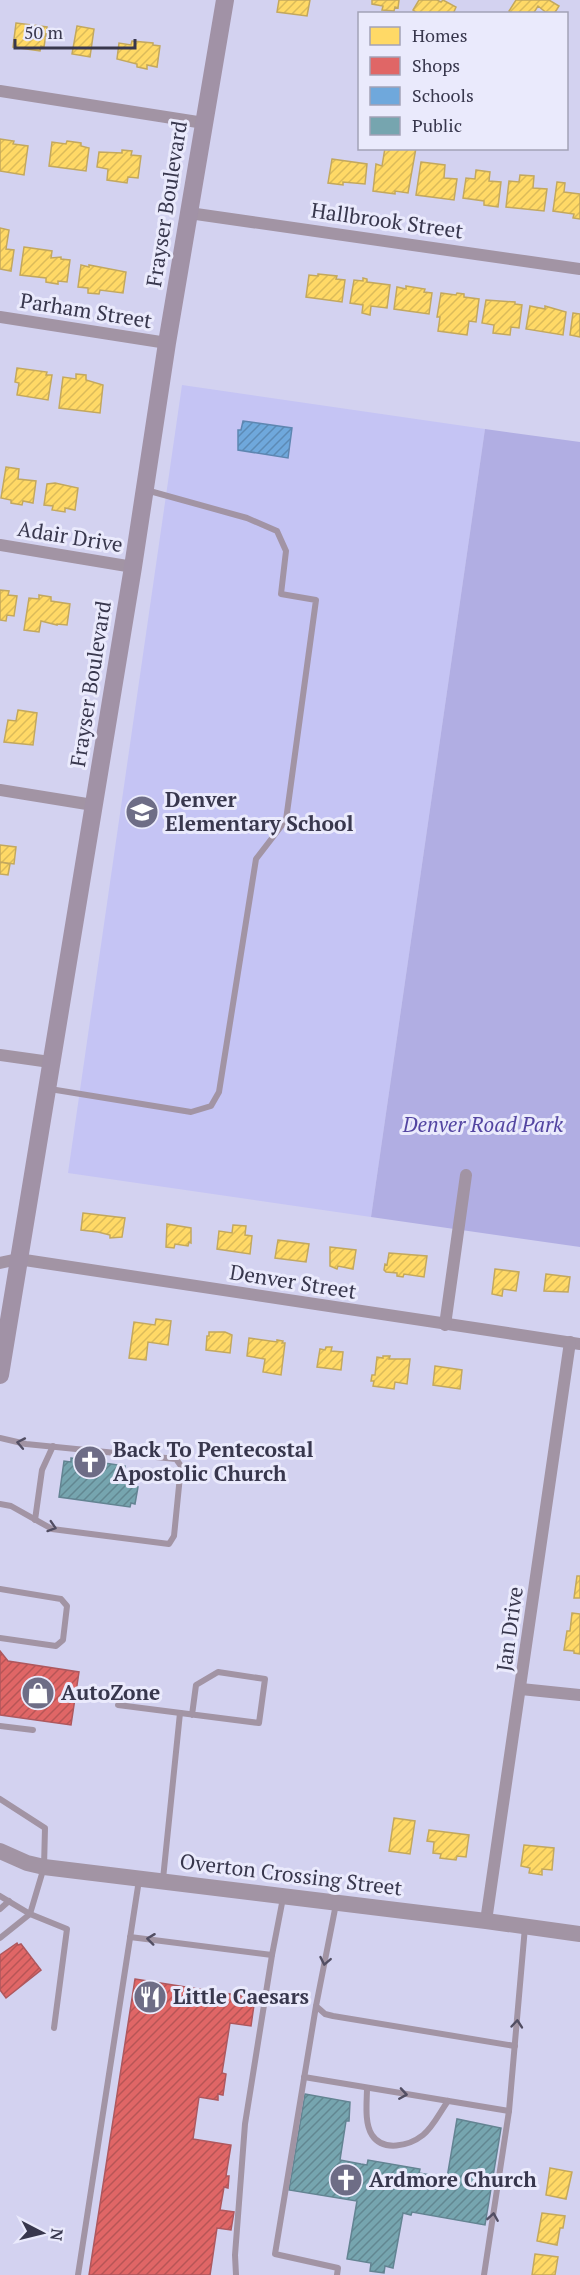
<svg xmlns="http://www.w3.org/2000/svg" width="580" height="2275" font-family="'PT Serif',serif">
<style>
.built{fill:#c5c4f4}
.green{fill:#b1aee3}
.homes{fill:url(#homes-hatch);stroke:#c3a85e;stroke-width:1.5}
.shops{fill:url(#shops-hatch);stroke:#ae585e;stroke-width:1.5}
.schools{fill:url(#schools-hatch);stroke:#5e86b1;stroke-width:1.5}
.public{fill:url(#public-hatch);stroke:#638492;stroke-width:1.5}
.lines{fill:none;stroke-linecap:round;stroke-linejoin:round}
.service{stroke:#a294a4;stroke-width:6}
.minor{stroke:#a294a4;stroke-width:12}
.tertiary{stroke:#a294a4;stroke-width:16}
.secondary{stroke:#a192a6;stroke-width:18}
.oneway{stroke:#524e63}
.labels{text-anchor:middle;stroke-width:6;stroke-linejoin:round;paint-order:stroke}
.street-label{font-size:21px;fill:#38374d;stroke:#eaeafc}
.poi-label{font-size:21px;font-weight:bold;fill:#38374d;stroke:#eaeafc;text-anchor:start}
.park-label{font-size:21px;font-style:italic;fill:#5345a1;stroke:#eaeafc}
</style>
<defs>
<pattern id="homes-hatch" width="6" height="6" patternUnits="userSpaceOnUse" patternTransform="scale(1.5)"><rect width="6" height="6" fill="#ffd966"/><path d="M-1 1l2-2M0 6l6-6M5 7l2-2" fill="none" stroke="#dbbb5a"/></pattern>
<pattern id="shops-hatch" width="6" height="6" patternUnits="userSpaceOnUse" patternTransform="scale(1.5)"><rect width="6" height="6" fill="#e06666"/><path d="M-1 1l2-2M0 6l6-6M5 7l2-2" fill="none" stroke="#b75556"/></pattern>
<pattern id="schools-hatch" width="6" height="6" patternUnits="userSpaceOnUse" patternTransform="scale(1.5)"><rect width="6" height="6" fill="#6fa8dc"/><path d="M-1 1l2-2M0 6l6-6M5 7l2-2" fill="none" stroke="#5c8ab5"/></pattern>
<pattern id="public-hatch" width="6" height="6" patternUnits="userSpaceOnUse" patternTransform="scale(1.5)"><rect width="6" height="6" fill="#76a5af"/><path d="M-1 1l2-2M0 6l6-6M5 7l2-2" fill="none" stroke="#628791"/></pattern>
</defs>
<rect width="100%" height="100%" fill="#d3d2f0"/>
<polygon class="built" points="182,385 485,429 371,1217 68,1173"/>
<polygon class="green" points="485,429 580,442 580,1247 371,1217"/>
<g class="homes">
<polygon points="279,0 310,0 307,16 277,12"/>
<polygon points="372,0 399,0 398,8 395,7 394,11 382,10 383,6 372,4"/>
<polygon points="419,0 437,0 441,2 443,0 456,7 453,14 419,14 413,10"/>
<polygon points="516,0 549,0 559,6 554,14 548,14 538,6 533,14 514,14 509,11"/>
<polygon points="16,23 47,27 44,47 41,46 40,51 13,47"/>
<polygon points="77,26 94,29 90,57 72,54"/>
<polygon points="132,41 153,43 153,45 160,46 157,67 147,65 147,69 137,67 137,64 117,59 119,43 131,45"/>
<polygon points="0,139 14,141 13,144 28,146 24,175 0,171"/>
<polygon points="67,141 81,143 81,146 89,148 86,171 49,166 52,142 66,144"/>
<polygon points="385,148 416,148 408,193 395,191 395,194 373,191 376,164 382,166"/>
<polygon points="122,150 132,151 131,155 141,156 138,178 128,177 127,183 107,180 108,169 97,167 99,152 122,153"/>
<polygon points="332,159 367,164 365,184 343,182 343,185 328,183"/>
<polygon points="421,162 445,165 444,178 457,179 454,200 416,195"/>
<polygon points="476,170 490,172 489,181 501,182 498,207 484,205 484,201 463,198 466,178 475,179"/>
<polygon points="520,175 534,176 533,188 547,189 544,211 506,207 509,181 519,182"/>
<polygon points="557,182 565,183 564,192 580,194 580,219 573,218 574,214 553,211"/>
<polygon points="0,228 9,230 6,249 14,250 11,271 0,269"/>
<polygon points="24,247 52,251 51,258 61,257 61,259 70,260 67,282 58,281 58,284 46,282 46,278 20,275"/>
<polygon points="81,265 89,267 89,265 126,272 123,293 100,290 99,294 88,293 88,288 78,287"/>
<polygon points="318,274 337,276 336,279 345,280 342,302 306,297 309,275 318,276"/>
<polygon points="363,278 367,279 367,282 390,285 387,308 371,306 370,315 362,313 363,305 350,303 354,280 363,281"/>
<polygon points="406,286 425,289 424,292 432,293 429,314 394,309 397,287 406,289"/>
<polygon points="441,293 456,295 457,293 464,294 464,297 479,299 476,322 469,321 467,335 438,331 440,317 437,317"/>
<polygon points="486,300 515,302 515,304 522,305 519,328 511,327 510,335 493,333 494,325 482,323"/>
<polygon points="530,306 545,309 545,306 566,312 563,335 526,329"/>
<polygon points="573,313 580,314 580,337 570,335"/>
<polygon points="17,368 47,372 46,375 52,375 48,400 17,395 19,383 15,382"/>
<polygon points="76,374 86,375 86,380 103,385 100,413 59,408 63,377 76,379"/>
<polygon points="6,467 19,469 18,479 36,481 33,503 23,501 22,505 11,503 11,500 1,498"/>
<polygon points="55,483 78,488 75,510 65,508 65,512 52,510 53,506 44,505 47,484"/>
<polygon points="0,590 9,591 8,595 17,596 14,616 7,615 6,621 0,620"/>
<polygon points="39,595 51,597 51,601 70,604 67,625 57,624 57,625 41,621 39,632 24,630 29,598 39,599"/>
<polygon points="18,710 37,713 33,745 4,742 8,720 16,721"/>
<polygon points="0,845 16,847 14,864 0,862 10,864 8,875 0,874"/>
<polygon points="83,1213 125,1218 122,1237 110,1238 110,1235 98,1232 81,1230"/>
<polygon points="167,1224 191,1228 191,1243 189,1242 188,1246 175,1244 174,1248 166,1247"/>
<polygon points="233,1225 246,1226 245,1235 252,1236 250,1254 217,1249 219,1231 232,1233"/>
<polygon points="278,1240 309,1244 306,1262 275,1258"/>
<polygon points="330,1247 356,1250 353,1269 338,1266 337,1269 330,1266"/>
<polygon points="389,1253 427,1256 424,1277 404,1274 403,1277 397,1276 397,1273 386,1272 384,1270 385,1264 387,1265"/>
<polygon points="495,1269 519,1272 516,1291 503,1289 502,1296 492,1294"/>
<polygon points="546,1274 570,1277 568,1292 544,1291"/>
<polygon points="156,1319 171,1321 168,1345 148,1342 146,1360 129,1358 134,1322 155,1325"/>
<polygon points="209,1332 225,1332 232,1335 230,1353 206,1350 207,1336 209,1336"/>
<polygon points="249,1338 277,1342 277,1340 283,1341 282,1343 285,1343 281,1375 263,1372 265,1359 247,1356"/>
<polygon points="326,1347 332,1347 331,1351 343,1352 341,1370 317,1367 320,1349 325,1350"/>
<polygon points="383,1356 390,1356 389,1359 410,1359 407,1384 395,1382 394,1389 373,1386 374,1381 371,1381 372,1375 375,1375 377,1357 383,1358"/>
<polygon points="435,1366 462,1370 460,1389 433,1385"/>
<polygon points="577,1576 580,1576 580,1598 574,1598"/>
<polygon points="572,1613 580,1614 580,1654 574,1653 574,1651 564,1650 567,1631 570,1631"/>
<polygon points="394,1818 415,1821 410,1854 389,1851"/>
<polygon points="429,1830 469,1835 466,1857 457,1856 456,1860 440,1858 441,1854 433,1853 434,1842 427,1841"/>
<polygon points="524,1845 554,1848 552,1870 542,1869 542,1875 529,1873 530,1868 521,1866"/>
<polygon points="550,2168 572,2172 566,2199 546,2195"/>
<polygon points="542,2213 565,2216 563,2228 560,2228 557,2245 537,2241"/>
<polygon points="535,2254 558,2257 555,2275 532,2275"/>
</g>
<g class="shops">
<polygon points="0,1651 8,1661 79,1672 71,1725 0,1715"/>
<polygon points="17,1943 18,1945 21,1944 41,1970 6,1998 0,1990 0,1955"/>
<polygon points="135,1979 255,1998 251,2026 230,2023 222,2073 226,2074 223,2095 218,2094 218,2100 199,2097 193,2139 231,2145 226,2176 229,2176 228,2188 224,2187 220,2210 234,2212 231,2230 217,2228 210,2275 89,2275"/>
</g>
<polygon class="schools" points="243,421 292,428 288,458 238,450 238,430 241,430"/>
<g class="public">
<polygon points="71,1458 125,1466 124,1470 135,1472 131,1486 138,1487 135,1504 131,1503 130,1507 59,1497 64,1461 71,1462"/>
<polygon points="305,2094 350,2102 349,2121 346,2121 340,2160 361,2164 367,2165 368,2160 420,2169 419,2173 447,2178 457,2119 501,2128 485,2225 412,2212 411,2215 403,2213 393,2268 385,2266 384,2273 370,2271 371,2263 347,2259 357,2201 289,2190"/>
</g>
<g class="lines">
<g class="service">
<polyline points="50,1089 191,1112 211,1106 219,1092 256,859 286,820 316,600 281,594 286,551 277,531 247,518 146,490"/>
<polyline points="0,1438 26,1444 176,1459 181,1466 174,1536 169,1544 52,1529 11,1506 0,1504"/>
<polyline points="35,1520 42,1470 53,1446"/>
<polyline points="0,1589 61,1599 67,1606 63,1640 56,1646 0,1638"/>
<path d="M118,1705C165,1711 212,1717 259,1723L265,1679L218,1672L196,1685L192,1715"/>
<polyline points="0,1726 33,1730"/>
<polyline points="0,1799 45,1828 44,1867 30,1914 0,1938"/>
<polyline points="163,1879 180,1713"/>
<polyline points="0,1896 30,1914 67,1929 54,2028"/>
<polyline points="336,1904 316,2006 325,2014 333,2016 515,2046"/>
<polyline points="0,1909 9,1901"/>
<polyline points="130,1937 272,1955 283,1898"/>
<polyline points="316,2006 275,2254 338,2268 337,2275"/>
<polyline points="304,2077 509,2111"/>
<path d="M367,2088C367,2101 364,2123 372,2135C383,2152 409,2146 423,2135C433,2127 440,2112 448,2101"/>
<polyline points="78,2275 139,1880"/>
<polyline points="236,2275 235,2255 245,2124 272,1955"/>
<polyline points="484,2275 509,2111 525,1927"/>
</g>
<g class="minor">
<polyline points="0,91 204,123"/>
<polyline points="189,213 580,269"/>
<polyline points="0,317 167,343"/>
<polyline points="0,545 133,567"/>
<polyline points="0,790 93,805"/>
<polyline points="0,1055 50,1062"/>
<polyline points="0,1263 18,1259 580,1344"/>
<polyline points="445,1325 466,1175"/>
<polyline points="521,1689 580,1695"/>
<polyline points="486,1921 570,1342"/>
</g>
<polyline class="tertiary" points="0,1851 27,1863 44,1867 486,1921 580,1934"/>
<polyline class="secondary" points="0,1375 133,567 167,343 225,0"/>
</g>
<defs><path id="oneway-chevron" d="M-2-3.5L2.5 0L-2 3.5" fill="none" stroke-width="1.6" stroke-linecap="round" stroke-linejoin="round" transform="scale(1.5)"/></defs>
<g class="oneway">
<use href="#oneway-chevron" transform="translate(21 1443) rotate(-169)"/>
<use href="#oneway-chevron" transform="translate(52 1527) rotate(18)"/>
<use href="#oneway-chevron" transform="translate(151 1939) rotate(-173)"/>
<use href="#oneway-chevron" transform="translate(325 1961) rotate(101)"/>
<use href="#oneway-chevron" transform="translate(517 2024) rotate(-85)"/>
<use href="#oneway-chevron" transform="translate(403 2094) rotate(9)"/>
<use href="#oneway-chevron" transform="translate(493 2217) rotate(-81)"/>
</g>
<defs>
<g id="school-disc" transform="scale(1.725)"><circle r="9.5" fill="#6e6d86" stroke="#eaeafc"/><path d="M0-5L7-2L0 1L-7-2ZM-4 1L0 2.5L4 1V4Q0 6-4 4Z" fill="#fff"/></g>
<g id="church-disc" transform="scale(1.725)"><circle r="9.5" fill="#6e6d86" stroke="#eaeafc"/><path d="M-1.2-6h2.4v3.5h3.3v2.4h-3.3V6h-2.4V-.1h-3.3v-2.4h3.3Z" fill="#fff"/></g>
<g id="shop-disc" transform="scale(1.725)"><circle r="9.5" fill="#6e6d86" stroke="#eaeafc"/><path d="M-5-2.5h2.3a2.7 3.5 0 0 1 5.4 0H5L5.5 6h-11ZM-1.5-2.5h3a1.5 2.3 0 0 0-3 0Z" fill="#fff"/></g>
<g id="restaurant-disc" transform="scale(1.725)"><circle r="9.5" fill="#6e6d86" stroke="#eaeafc"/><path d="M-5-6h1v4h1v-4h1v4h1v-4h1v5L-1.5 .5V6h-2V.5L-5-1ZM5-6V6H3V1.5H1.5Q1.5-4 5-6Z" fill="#fff"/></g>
</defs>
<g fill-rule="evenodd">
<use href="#school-disc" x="142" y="812"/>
<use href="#church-disc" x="90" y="1462"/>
<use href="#shop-disc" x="38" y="1693"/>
<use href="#restaurant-disc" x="150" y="1997"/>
<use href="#church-disc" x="346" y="2180"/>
</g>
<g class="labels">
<g class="street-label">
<text transform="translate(167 204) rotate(-81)" y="7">Frayser Boulevard</text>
<text transform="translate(387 221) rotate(8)" y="7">Hallbrook Street</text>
<text transform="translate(86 311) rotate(9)" y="7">Parham Street</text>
<text transform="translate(70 537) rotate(9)" y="7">Adair Drive</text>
<text transform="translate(91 684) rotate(-81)" y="7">Frayser Boulevard</text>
<text transform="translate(293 1282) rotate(9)" y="7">Denver Street</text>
<text transform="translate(510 1629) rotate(-82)" y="7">Jan Drive</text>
<text transform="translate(291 1875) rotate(7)" y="7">Overton Crossing Street</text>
</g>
<g class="poi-label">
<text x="165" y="807">Denver<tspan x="165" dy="24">Elementary School</tspan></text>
<text x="113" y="1457">Back To Pentecostal<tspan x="113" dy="24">Apostolic Church</tspan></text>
<text x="61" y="1700">AutoZone</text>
<text x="173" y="2004">Little Caesars</text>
<text x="369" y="2187">Ardmore Church</text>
</g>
<g class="park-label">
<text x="483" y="1132">Denver Road Park</text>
</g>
</g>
<rect x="358" y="12" width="210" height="138" fill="#eaeafc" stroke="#a3a2b6" stroke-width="1.5"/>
<rect x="370" y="27" width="30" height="18" fill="#ffd966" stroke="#a3a2b6" stroke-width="1.5"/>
<text x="412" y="42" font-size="18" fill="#38374d">Homes</text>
<rect x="370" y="57" width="30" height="18" fill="#e06666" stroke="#a3a2b6" stroke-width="1.5"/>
<text x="412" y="72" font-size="18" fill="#38374d">Shops</text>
<rect x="370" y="87" width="30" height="18" fill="#6fa8dc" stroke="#a3a2b6" stroke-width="1.5"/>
<text x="412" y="102" font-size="18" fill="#38374d">Schools</text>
<rect x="370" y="117" width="30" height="18" fill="#76a5af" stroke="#a3a2b6" stroke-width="1.5"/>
<text x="412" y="132" font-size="18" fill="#38374d">Public</text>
<g transform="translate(42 2233) rotate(97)" stroke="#eaeafc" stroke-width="4.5" paint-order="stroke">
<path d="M0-4.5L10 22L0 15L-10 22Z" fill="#38374d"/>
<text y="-9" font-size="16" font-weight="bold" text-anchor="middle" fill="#38374d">N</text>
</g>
<path d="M15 39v9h120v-9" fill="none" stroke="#38374d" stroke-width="3"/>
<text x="24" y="39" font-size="18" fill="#38374d" stroke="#eaeafc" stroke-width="4.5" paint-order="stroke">50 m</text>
</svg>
